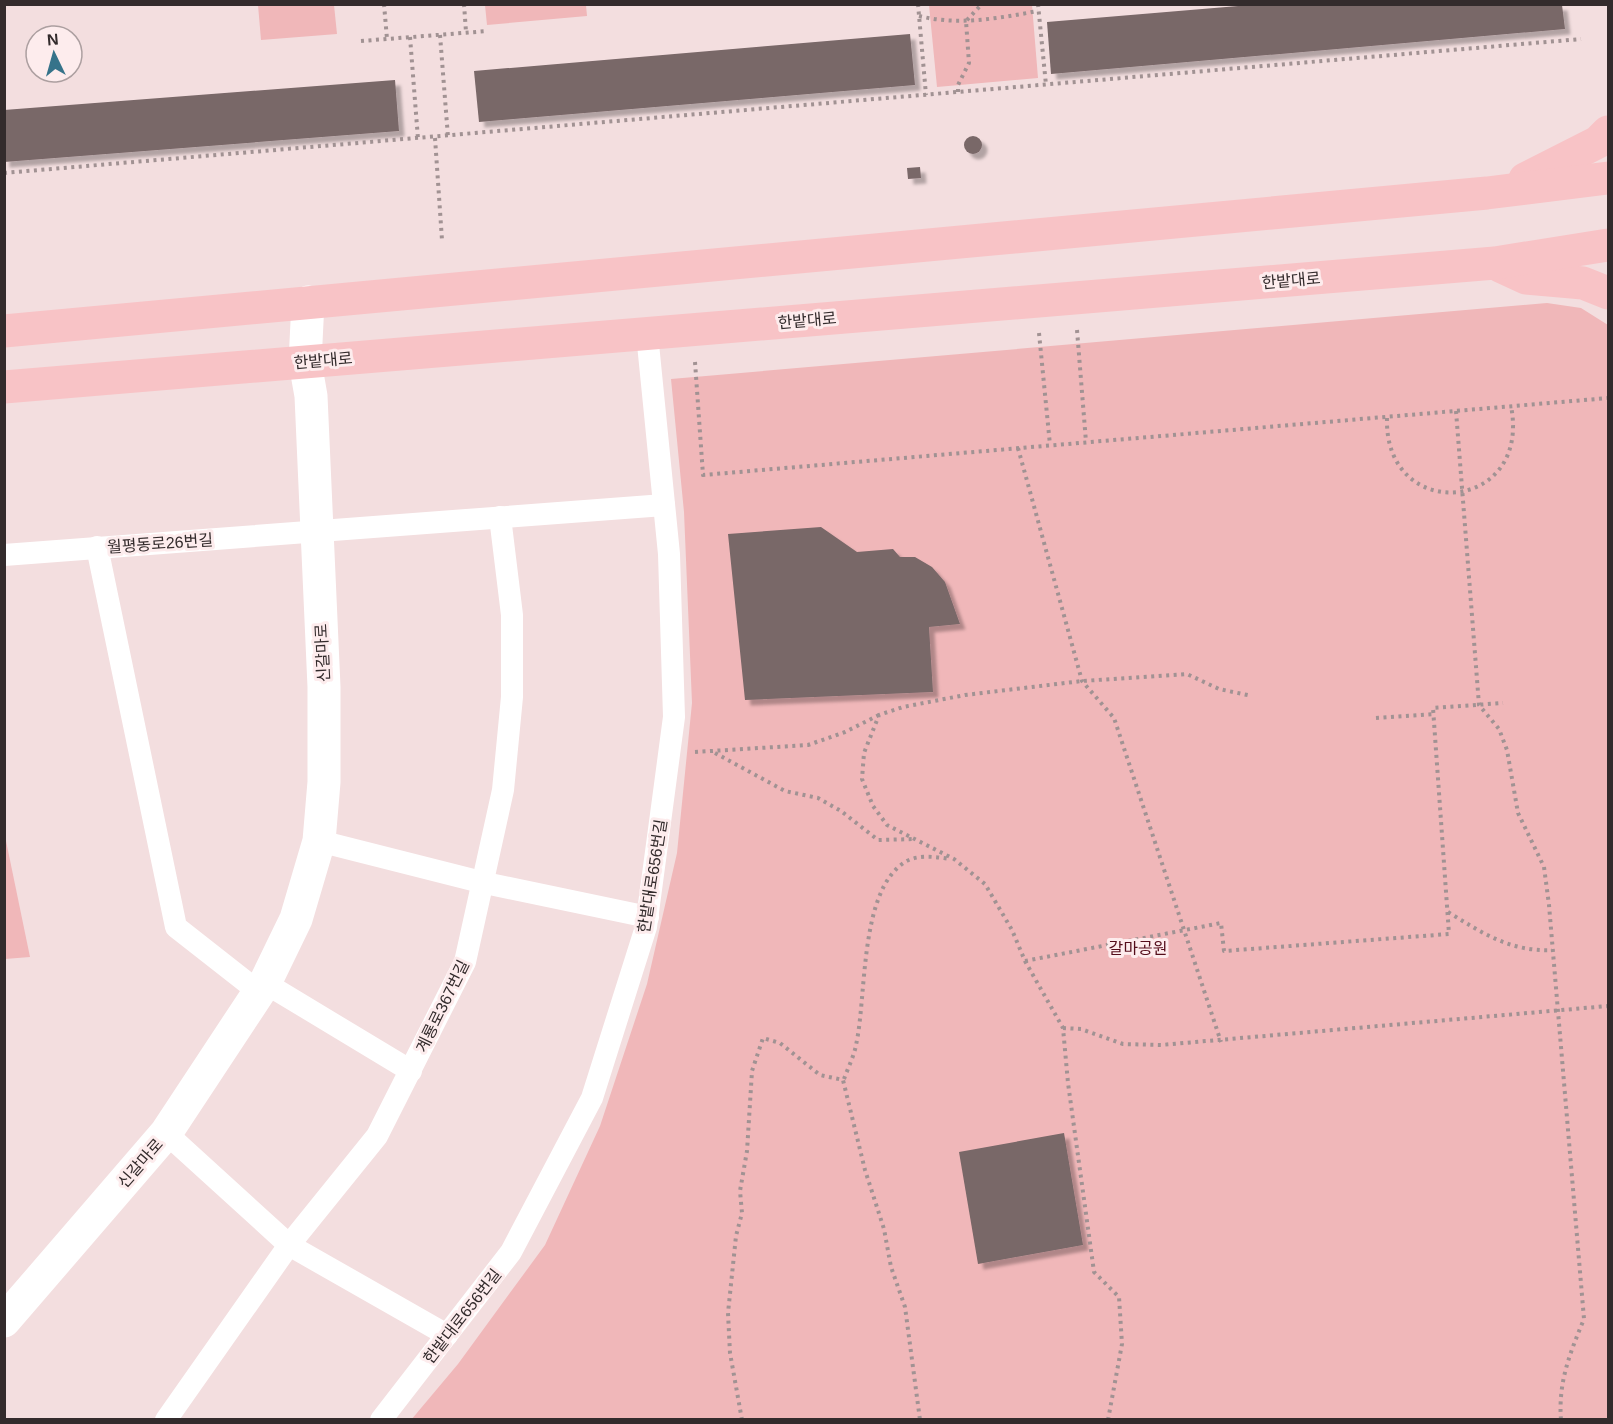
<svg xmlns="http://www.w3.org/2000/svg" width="1613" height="1424" font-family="Helvetica,'Noto Sans KR',sans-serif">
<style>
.park{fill:#f0b7b9}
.building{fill:#796768;filter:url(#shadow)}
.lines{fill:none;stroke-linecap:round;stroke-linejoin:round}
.path{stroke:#a19293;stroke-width:4;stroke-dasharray:3 4.5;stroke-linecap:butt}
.street{stroke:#fff;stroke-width:22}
.secondary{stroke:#fff;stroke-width:33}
.primary{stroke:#f8c3c6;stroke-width:33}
.labels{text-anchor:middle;stroke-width:6;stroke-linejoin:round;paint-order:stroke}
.street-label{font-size:16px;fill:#332b2c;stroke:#fdeced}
.park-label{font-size:16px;fill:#550d1b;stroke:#fdeced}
</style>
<defs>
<filter id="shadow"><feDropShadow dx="5.5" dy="5.5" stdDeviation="1.5" flood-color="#0004"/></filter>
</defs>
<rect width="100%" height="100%" fill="#f3dedf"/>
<g class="park">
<polygon points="258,5 334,5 337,34 261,40"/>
<polygon points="485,5 586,5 587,16 487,25"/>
<polygon points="929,5 1032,5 1038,78 937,87"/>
<polygon points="1547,303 1581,308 1608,325 1608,1419 411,1420 458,1364 545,1245 600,1126 647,984 677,853 692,703 684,512 671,379"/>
<polygon points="5,836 30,957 5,959"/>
</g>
<g class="building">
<polygon points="1250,5 1562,5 1565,29 1051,74 1047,22"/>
<polygon points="910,34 915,85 479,122 474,71"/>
<polygon points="395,80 399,131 4,162 4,110"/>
<circle cx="973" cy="145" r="9"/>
<polygon points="920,167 921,178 908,179 907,168"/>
<polygon points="821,527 857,552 893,549 900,557 915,557 932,567 945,582 960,624 929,627 933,692 745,700 728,534"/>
<polygon points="1064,1133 1083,1245 978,1264 959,1152"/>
</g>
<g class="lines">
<g class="path">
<polyline points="384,4 387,39"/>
<polyline points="464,4 466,32"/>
<polyline points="918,4 926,95"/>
<polyline points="1038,4 1046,85"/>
<path d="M919,16C959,26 999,18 1038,11"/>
<polyline points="440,35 448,137"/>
<polyline points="410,37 418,139"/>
<polyline points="361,41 488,31"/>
<polyline points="958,92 958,85 969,63 966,21 982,4"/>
<polyline points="435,138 442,240"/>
<polyline points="4,173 1581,39"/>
<polyline points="1077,330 1086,442"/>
<polyline points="1039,333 1050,445"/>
<polyline points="695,362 703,475 1608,398"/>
<path d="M1456,411L1479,705L1499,729L1507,750L1518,813L1544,867L1549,905L1584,1319C1570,1353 1558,1382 1561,1420"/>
<path d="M1387,418C1384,524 1532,514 1511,406"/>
<polyline points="1018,448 1082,681 1114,718 1221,1042"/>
<polyline points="1376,718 1434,714"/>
<polyline points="695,752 808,745 845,732 879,715"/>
<polyline points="715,753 785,791 818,798 841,811 878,840 916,839"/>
<path d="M1448,912C1482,933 1511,952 1552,950"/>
<polyline points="1025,961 1221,923 1224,951 1449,934 1433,708 1503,703"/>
<polyline points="1063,1028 1081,1029 1123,1044 1161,1045 1608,1006"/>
<path d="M844,1079C848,1068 854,1056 856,1045C867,996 859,891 905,862C918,854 936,857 950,859"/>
<polyline points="742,1420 730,1353 728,1313 736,1236 742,1213 740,1191 747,1151 752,1071 763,1038 780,1043 820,1075 843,1080 865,1170 884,1229 891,1267 905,1307 920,1420"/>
<polyline points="1108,1420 1122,1344 1119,1297 1094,1272 1068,1083 1063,1028 1025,961 1012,930 985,884 954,859 887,825 873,806 862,779 864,753 879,715 903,707 965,695 1082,681 1187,674 1219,689 1252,696"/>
</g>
<g class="street">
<polyline points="97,547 176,927 259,992"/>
<polyline points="4,555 664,505"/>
<polyline points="319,841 485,883 648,917"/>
<polyline points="265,983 411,1071"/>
<polyline points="166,1133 289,1245 447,1335"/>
<polyline points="166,1420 289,1245 377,1136 465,962 503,790 512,697 512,615 500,517"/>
<polyline points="381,1420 511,1252 592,1098 646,927 674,717 669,554 647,334"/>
</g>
<polyline class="secondary" points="4,1321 166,1133 265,983 296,919 319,841 324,782 324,687 311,396 305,362 308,302"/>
<g class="primary">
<polyline points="1525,179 1598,142 1608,132"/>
<polyline points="1500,266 1526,278 1583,283 1608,293"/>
<polyline points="4,331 1487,193 1608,178"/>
<polyline points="4,387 1495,263 1608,245"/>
</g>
</g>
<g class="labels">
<g class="street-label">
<text transform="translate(1291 280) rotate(-5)" y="6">한밭대로</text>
<text transform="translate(807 320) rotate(-5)" y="6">한밭대로</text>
<text transform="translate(323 360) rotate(-5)" y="6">한밭대로</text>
<text transform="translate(160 543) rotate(-4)" y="6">월평동로26번길</text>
<text transform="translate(322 653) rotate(-93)" y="6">신갈마로</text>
<text transform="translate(652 876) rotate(-81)" y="6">한밭대로656번길</text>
<text transform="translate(442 1006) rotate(-64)" y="6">계룡로367번길</text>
<text transform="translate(140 1163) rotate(-49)" y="6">신갈마로</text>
<text transform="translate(462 1316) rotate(-52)" y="6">한밭대로656번길</text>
</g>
<g class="park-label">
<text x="1138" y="954">갈마공원</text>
</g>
</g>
<rect width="1613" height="1424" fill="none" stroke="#332b2c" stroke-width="12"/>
<g transform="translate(54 54) rotate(355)"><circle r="28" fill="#fdeced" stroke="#ac9fa0" stroke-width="1.5"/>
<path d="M0-4.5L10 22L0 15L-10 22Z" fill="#36738a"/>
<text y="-9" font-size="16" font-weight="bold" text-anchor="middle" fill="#332b2c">N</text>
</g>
</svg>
